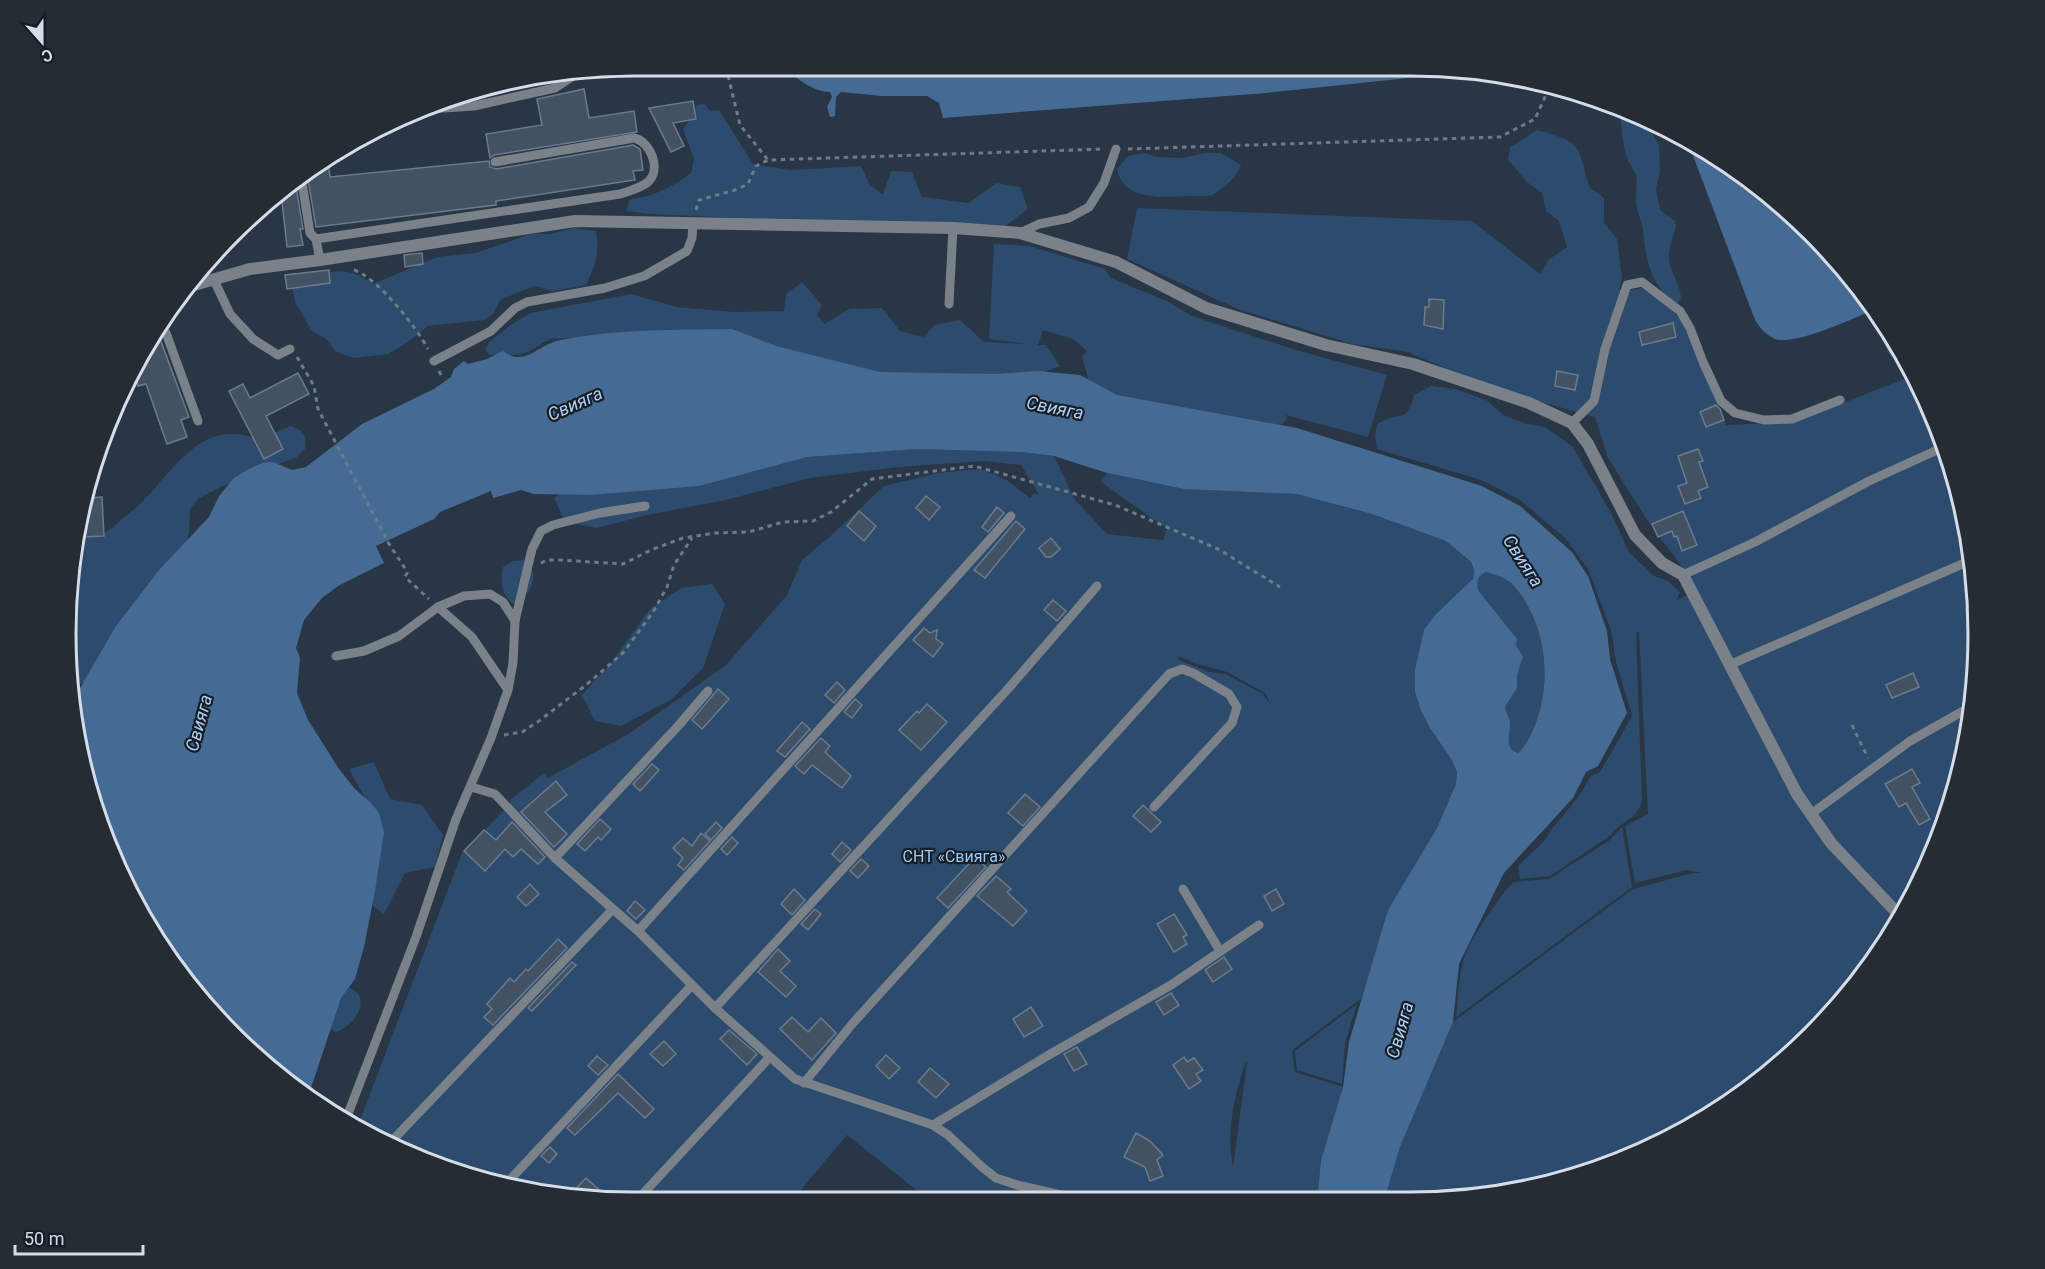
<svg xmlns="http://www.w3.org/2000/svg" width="2045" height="1269" font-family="Roboto,sans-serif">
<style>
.green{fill:#2c4b6d;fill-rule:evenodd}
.water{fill:#456b94;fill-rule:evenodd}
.building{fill:#435263;stroke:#6b7b8d;stroke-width:1.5}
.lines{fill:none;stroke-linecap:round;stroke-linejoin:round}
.path{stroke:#6e7a88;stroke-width:3;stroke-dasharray:4.5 4.5;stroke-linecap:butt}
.lane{stroke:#7a8189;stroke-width:9}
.street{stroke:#7a8189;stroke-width:12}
.labels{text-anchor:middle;stroke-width:4.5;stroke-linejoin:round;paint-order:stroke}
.park-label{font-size:16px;fill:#9bc9fc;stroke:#171d24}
.water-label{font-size:18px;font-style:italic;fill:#adcff6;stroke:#171d24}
.rim{fill:none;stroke:#d5dee8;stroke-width:3}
</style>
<rect width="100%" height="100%" fill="#283646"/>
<g class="green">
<path d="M705,104L710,111L719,110L753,164L790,170L861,166L870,185L883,195L891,171L912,172L922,197L969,203L996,183L1020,187L1028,209L1001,229L649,214L627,211L629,200C656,195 669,189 691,173L694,159L683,129L692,116L697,105Z"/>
<path d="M1621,107L1645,119L1659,146L1660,172L1656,189L1660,210L1675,221L1676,226C1674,235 1670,244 1669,253C1667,269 1681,283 1681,299L1676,304C1651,287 1645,258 1643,230C1642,221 1637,212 1636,203C1635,194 1638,183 1636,175C1634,169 1629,164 1627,158C1623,148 1620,118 1621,107Z"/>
<path d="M1537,130C1585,143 1576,144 1590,188L1604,198V223L1617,239L1622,278L1619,290H1630L1641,288C1654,295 1669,304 1678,317C1697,346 1713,392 1726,425L1795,422L1914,375L1949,451L1974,560L1978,671L1960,781L1921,886L1862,980L1786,1062L1694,1127L1593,1173L1448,1202L1384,1201L1400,1147L1453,1022L1633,889L1693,873H1702L1686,870L1635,883L1625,826L1648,814L1639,631L1636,633L1642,801C1636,821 1623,819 1611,835L1550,876L1520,879L1518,866L1545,840L1552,829L1579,796L1590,777L1600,772L1632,716L1616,662L1611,630L1588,569L1566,539L1520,500L1481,480L1377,449L1375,436L1377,424C1399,410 1407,425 1414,395L1431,386L1456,389L1488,401L1503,415L1527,424L1545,427L1573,447L1610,511L1629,552L1654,576L1668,581L1680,592L1677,600L1697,590L1677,560L1647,520L1608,458L1595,417L1491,388L1408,352L1352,344L1238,309L1127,259L1137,208L1472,221L1540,274L1548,260L1567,247L1559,221L1546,211L1542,193L1527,182L1508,160L1510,147Z"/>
<path d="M1144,153L1157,157L1183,158L1204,153H1221L1241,165C1237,176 1224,189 1212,195C1206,197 1195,196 1189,196C1164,197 1123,202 1117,169L1128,156Z"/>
<path d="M574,228L596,231C600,252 595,267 586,285L553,291L534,286L500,300L494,313L484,320L428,326L408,342L388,354L354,358L336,352L326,339L311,330L295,302L292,286C326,274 341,261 373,284L437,257L475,253L531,234H550Z"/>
<polygon points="994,244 1030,246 1105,269 1111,278 1167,301 1192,316 1296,350 1387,375 1368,437 1286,415 1286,420 1263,442 1093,395 1082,357 1087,351 1073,339 1043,330 1038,345 1046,345 1060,366 1011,384 901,380 633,335 549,339 528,352 515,355 490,355 485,350 489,342 509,326 530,313 631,294 677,307 734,312 784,311 786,294 802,282 822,305 817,315 824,324 850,309 882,308 900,331 924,337 934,325 960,320 984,342 1027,344 989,339"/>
<polygon points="1889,331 1906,358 1893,358 1887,352 1884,339"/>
<path d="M291,426L300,430L306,438L305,449L297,457L221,487L199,498L190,509L189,533L183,555L96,679L74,685L66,634L82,537C88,536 95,536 101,534C109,531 117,524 123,518C130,512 138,507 144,500C177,466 205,415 261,441C272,436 279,429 291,426Z"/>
<path d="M918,449L1021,452L1054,456L1075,500L1107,534L1163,540L1167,529L1101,482L1107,473L1184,489L1295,494L1372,514L1446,541L1471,562L1474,570L1473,580L1436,614L1415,692L1421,711L1430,728L1451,759L1457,772L1456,784L1437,828L1389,908L1362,998L1292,1050L1295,1072L1343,1087L1321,1160L1317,1201L929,1200L847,1135L793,1199L561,1198L417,1160L358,1125L462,853L511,803L510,800L544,773L548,778L630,733L726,665L787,595L802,560L835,532L884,486L938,473L978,469L992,473L1008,481L1030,498L1034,493L1039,495L1021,465L983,461L899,467L810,478L726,500L647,515L597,528L565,522L554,498L560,494L591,495L645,490L807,457ZM1179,656L1197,664L1227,672L1265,693L1271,705L1263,694L1226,674L1210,672L1178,660ZM1246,1062H1247L1233,1167C1226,1133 1234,1095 1246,1062Z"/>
<path d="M526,560C528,564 532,569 533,573C535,586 524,600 513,604C501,594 500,582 503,567L513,561Z"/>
<path d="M1486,572C1494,575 1504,577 1511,583C1546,619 1553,681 1535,725C1531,735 1526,746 1518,753C1502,747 1512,730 1509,717C1508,713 1506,711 1505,707L1517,688V676L1523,656L1516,646L1511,632L1478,590C1477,581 1477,576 1486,572Z"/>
<polygon points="712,584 725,604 703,668 672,699 621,726 595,721 582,695 611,663 650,609 681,588"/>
<polygon points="374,762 390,799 422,805 443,835 435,867 405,873 384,914 373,906 367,870 369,805 349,769"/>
<path d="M1622,827L1632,887L1456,1017C1458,1000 1458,982 1462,966C1466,943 1498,899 1513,882L1549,879L1610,840Z"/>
<path d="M348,987C374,997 355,1026 336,1032L331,1029V1008Z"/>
<polygon points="1357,1004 1345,1043 1342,1084 1297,1070 1295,1051"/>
</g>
<g class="water">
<path d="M785,67L1475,71L1266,93L943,118L939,103L927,96H882L841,92L836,97L835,116L830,117L827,107L832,97L830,92C814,92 796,79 785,67Z"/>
<path d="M1689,145L1756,183L1838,259L1874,310C1853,318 1795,346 1775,339C1766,335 1760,328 1755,320Z"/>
<path d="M732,329L776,346L880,372L995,374L1038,371L1080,375L1117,395L1297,428L1482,486L1520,506L1572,552L1588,576L1607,631L1610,659L1627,713L1598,766L1586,772L1573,798L1504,873L1459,964L1453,1022L1400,1147L1384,1201H1317L1321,1160L1343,1087L1349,1042L1384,923L1389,908L1437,828L1456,784L1457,772L1451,759L1430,728L1421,711L1415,692V670L1424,630L1436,614L1473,579L1474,570L1471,562L1446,541L1372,514L1296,494L1184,489L1107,473L1054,456L1021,452L918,449L807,457L699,486L591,495L534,494L521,490L493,498L491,491L440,512L434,519L376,546L384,563L338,586L322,598L304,620L296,648L300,658L297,693L308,720L339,769L355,789L371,803L379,813L384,832L375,891L364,947L355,979L341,998L308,1097L289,1086L162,951L96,817L76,695L116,626L160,569L209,517L219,496L234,478L247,470L262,463L273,462L292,470L306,467L362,424L434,389L451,377L454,369L464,361L468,364L487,359L503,351C526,368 537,344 561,340C615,329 677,330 732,329ZM1486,572C1495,575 1504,577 1511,583C1546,619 1553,680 1535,725C1531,735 1526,746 1518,753C1503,747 1511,734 1510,722C1509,717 1506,712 1505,707L1517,688V676L1523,656L1516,646L1517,639L1478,590C1477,581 1477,576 1486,572Z"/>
</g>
<g class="building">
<polygon points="584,89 589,118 634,111 637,132 494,155 490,158 486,134 542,125 537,99"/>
<polygon points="693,101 696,119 673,123 684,146 671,152 649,108"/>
<polygon points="633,145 640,149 643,170 633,171 635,180 496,201 496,205 316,227 307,173 328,162 330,177 489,161 490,167 496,169"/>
<polygon points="295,180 303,229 300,229 303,245 287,247 281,192"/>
<polygon points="422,253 423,264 405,267 404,255"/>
<polygon points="329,270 330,283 287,289 285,275"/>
<polygon points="1429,299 1444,300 1443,329 1424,325 1425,307 1429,307"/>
<polygon points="1673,323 1676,337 1642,345 1639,332"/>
<polygon points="155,332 159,336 189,417 181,420 187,437 167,444 146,384 138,386 134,375"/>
<polygon points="1557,371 1578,375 1575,390 1555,386"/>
<polygon points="298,373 309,394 266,416 283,449 264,459 229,391 243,384 250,398"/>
<polygon points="1716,405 1720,409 1724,420 1706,427 1700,412"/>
<polygon points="1698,449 1703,461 1699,462 1708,487 1698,491 1701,498 1685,504 1678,486 1687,483 1678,456"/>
<polygon points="926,496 940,507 929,520 916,508"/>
<polygon points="102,497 104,536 82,537 89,498"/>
<polygon points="997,507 1004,513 988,532 982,527"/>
<polygon points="859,511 876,526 864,541 847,526"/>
<polygon points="1683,511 1697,545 1682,551 1677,536 1674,537 1672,531 1658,537 1652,524"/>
<polygon points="1016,521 1025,529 985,578 974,570"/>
<polygon points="1051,538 1060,549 1051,557 1046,557 1039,548"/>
<polygon points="1053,600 1066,611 1057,621 1044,610"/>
<polygon points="924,628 930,633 937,630 936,639 943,644 933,657 913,640"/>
<polygon points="1913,673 1919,687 1892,698 1886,685"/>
<polygon points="837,682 845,690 834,703 825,695"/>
<polygon points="718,689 729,699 702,729 692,720"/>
<polygon points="855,699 862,705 852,718 844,712"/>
<polygon points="927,704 947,722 921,750 899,730 917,711 919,713"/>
<polygon points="802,722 810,729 785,757 777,751"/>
<polygon points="821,738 830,746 825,752 851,776 842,788 812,765 804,774 795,766"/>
<polygon points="652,764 659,770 640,791 633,784"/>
<polygon points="1912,769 1920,783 1912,787 1930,819 1919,825 1906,803 1899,807 1885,784"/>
<polygon points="556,781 567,795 545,812 567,834 554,847 521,812"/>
<polygon points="1025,794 1040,807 1023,826 1008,813"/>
<polygon points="1143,805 1161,822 1151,832 1133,816"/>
<polygon points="600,819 611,829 601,840 598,837 585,851 577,844"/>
<polygon points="512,822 545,857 538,864 521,849 513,857 505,849 485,871 464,851 484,830 496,840"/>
<polygon points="716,822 722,828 711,840 705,834"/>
<polygon points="701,833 710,841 684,870 678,865 683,858 673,848 683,838 692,846"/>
<polygon points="732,837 738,843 727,855 721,849"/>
<polygon points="842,842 851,850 840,862 832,854"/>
<polygon points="975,857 986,867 948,908 937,898"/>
<polygon points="861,859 869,866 858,878 850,871"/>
<polygon points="996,876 1011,889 1007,892 1027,911 1013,926 977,896"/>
<polygon points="530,884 539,894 526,906 517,897"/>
<polygon points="794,889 805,900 792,915 781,904"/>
<polygon points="1276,889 1284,904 1272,911 1264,896"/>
<polygon points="635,901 645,910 636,919 627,911"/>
<polygon points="815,909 821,914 808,930 801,924"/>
<polygon points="1174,914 1187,935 1183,937 1187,944 1174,952 1157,924"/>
<polygon points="558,939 567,948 493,1025 484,1017 492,1009 487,1004 510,978 514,982 526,969 528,971"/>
<polygon points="778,949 790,961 780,971 796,986 786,997 758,972"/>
<polygon points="1224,957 1232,969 1213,982 1205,970"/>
<polygon points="572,962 576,965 532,1011 528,1008"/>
<polygon points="1171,993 1179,1005 1164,1015 1156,1002"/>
<polygon points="1031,1007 1043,1026 1024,1037 1013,1019"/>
<polygon points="792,1017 808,1032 821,1018 836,1033 812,1060 780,1029"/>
<polygon points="729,1030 757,1054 747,1065 720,1039"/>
<polygon points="664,1041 676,1054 663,1066 650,1054"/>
<polygon points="1077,1047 1087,1064 1074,1071 1064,1054"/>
<polygon points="886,1055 900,1068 889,1079 876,1066"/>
<polygon points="597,1056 608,1065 598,1075 588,1066"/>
<polygon points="1184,1057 1187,1062 1194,1058 1203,1070 1196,1074 1201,1081 1189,1089 1173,1065"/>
<polygon points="930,1068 949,1084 936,1098 918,1082"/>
<polygon points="618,1074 654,1109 645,1118 618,1093 575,1135 567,1128"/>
<polygon points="1136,1133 1150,1141 1163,1155 1157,1160 1163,1176 1150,1181 1145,1167 1124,1157"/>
<polygon points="550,1147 557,1154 549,1163 541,1156"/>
<polygon points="586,1178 608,1198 567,1198"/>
</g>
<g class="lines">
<g class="path">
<polyline points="726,67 740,125 768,160"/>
<polyline points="1128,149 1500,137 1535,119 1549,88"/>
<polyline points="696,210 699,200 735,190 748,184 756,166 768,160 1103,149"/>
<path d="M354,270C378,278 416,327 428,349"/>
<polyline points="297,357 314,386 318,409 389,544 406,570 407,573 405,577 429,599"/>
<polyline points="439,371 443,379"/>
<polyline points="541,563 547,560 560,560 623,564 651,550 683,538 715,533 749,532 783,522 813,521 831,512 872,479 974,466 1115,505 1218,549 1280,587"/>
<polyline points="1852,725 1868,758"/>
<polyline points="504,735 522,732 539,721 586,685 623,653 653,612 667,587 674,565 692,538"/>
</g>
<g class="lane">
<polyline points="428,109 474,106 555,88 573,76"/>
<polyline points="301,176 310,233 316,239"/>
<polyline points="1020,233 1039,224 1069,218 1089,207 1104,183 1116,149"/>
<path d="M320,260L316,239L620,194C629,191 641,188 648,182C662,169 650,141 634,138L495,162"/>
<polyline points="213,278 230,314 253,339 278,355 290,349"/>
<polyline points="949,304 953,228"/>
<polyline points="158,326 166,333 198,421"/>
<polyline points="434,361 491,331 515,308 527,302 605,288 644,276 687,251 692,238 693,223"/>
<polyline points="1572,423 1594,401 1605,349 1627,285 1642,282 1680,311 1690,328 1703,362 1721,401 1735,413 1764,420 1792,419 1840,400"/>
<polyline points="1683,575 1755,542 1869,481 1946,446"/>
<polyline points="438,607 472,637 508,690"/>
<polyline points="336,656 364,651 399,636 438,607 464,596 490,594 503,602 515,621"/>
<polyline points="1729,665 1974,559"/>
<polyline points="471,787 495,794 555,858 638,931 715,1008 795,1079 933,1125 948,1135 982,1167 996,1178 1017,1185 1083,1200"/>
<polyline points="1811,814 1910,741 1972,706"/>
<polyline points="555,858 679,725 708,691"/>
<polyline points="1183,889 1220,951"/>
<polyline points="638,931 1011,516"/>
<polyline points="715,1008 1007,690 1097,586"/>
<polyline points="804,1083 853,1023 1169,674 1182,669 1193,673 1229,694 1237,707 1232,723 1154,807"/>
<polyline points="346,1119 416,937 456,819 491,738 508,690 513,663 515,621 532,549 541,531 553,525 600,513 645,506"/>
<polyline points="933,1125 1047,1056 1171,985 1259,925"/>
<polyline points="389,1144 613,909"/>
<polyline points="506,1184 692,985"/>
<polyline points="639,1198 769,1058"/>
</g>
<polyline class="street" points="194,285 250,269 320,260 575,221 953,228 1020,233 1116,262 1206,308 1326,345 1413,364 1529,403 1572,423 1588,444 1635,535 1662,563 1683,575 1797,794 1831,843 1901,917"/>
</g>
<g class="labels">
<g class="park-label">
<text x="954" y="862">СНТ «Свияга»</text>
</g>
<g class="water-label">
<text transform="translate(575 404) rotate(-24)" y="6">Свияга</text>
<text transform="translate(1055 408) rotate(11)" y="6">Свияга</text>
<text transform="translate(1523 561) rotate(57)" y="6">Свияга</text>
<text transform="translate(199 723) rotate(-75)" y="6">Свияга</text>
<text transform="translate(1400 1030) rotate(-74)" y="6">Свияга</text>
</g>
</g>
<path d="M0 0H2045V1269H0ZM634 76H1410A558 558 0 0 1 1968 634V634A558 558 0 0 1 1410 1192H634A558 558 0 0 1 76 634V634A558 558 0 0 1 634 76Z" fill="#262c34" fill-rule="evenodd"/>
<path class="rim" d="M634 76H1410A558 558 0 0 1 1968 634V634A558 558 0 0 1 1410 1192H634A558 558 0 0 1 76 634V634A558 558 0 0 1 634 76Z"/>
<g transform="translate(42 42) rotate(159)" stroke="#171d24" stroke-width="4.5" paint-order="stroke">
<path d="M0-4.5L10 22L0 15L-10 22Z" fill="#d5dee8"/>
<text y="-9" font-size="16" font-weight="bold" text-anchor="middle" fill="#d5dee8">С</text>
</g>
<path d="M15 1245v9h128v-9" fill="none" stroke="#d5dee8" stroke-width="3"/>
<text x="24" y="1245" font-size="18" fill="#d5dee8" stroke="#171d24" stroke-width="4.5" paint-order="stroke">50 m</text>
</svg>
